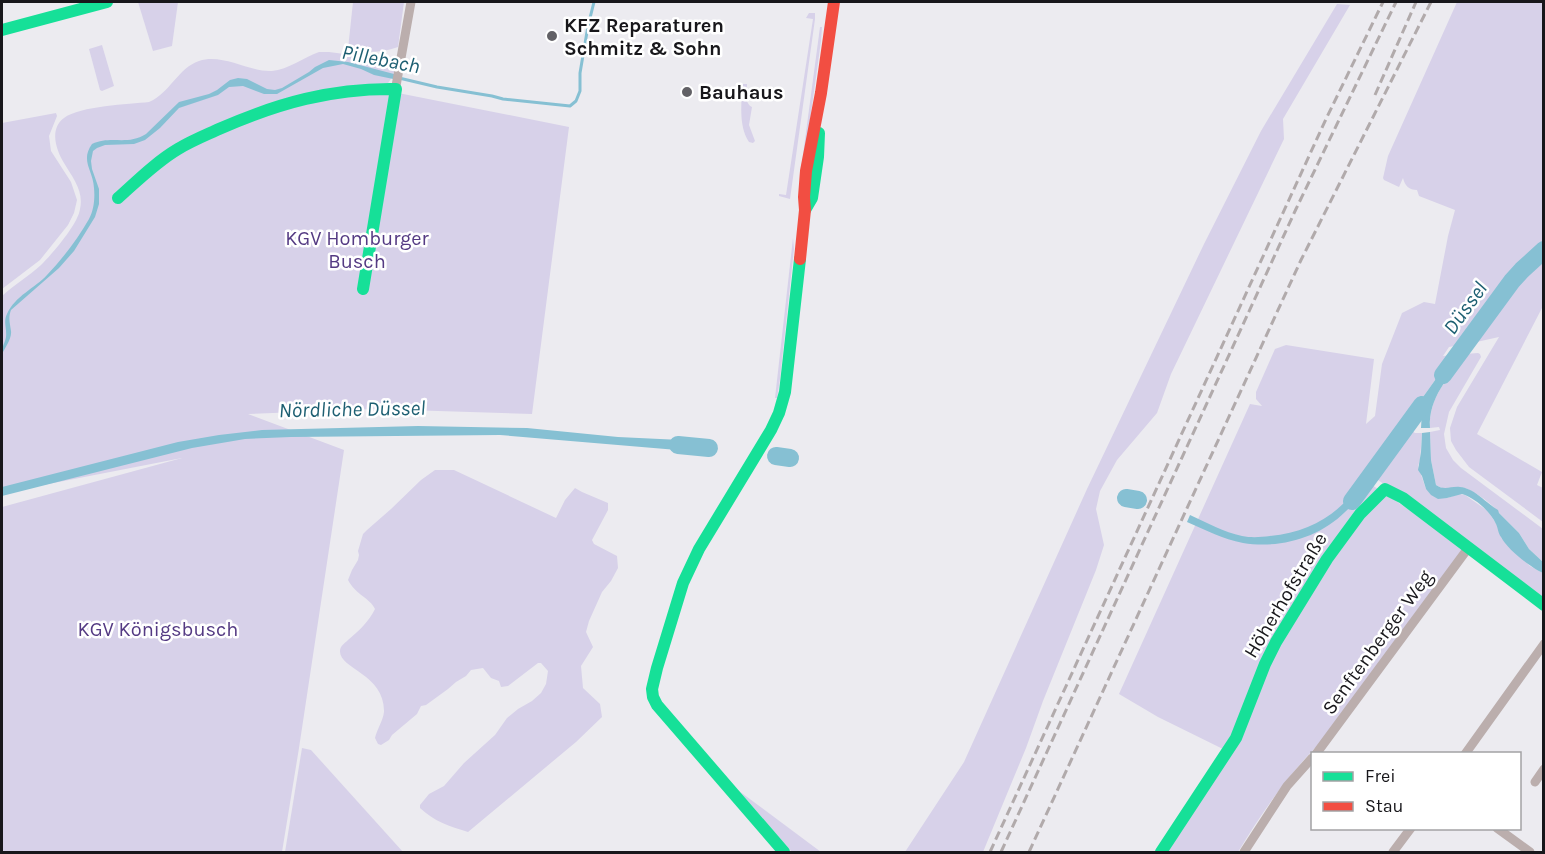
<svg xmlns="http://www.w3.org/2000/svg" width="1545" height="854" font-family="Karla,sans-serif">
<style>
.green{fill:#d7d1e9}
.water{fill:#86c0d3}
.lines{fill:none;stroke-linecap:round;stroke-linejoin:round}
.stream{stroke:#86c0d3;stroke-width:3}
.river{stroke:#86c0d3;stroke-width:18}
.street{stroke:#bbaead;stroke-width:9}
.fast{stroke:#16e098;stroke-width:12}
.jam{stroke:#f24e42;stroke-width:12}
.rail{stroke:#b1aaab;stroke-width:3;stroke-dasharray:9 4.5;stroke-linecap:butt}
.poi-dot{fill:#626166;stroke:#fff;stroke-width:2}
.labels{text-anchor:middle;stroke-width:5;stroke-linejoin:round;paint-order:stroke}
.poi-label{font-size:20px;font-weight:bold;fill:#18171b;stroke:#fff;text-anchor:start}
.park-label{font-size:20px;fill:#543a83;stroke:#fff}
.street-label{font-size:20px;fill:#18171b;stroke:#fff}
.water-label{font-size:21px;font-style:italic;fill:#1d5f72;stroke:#fff}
</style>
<rect width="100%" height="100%" fill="#ecebf0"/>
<g class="green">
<polygon points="138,2 178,2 172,46 153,51"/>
<path d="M353,2H404L398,47C380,53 366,53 348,49Z"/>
<path d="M1457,2H1543V248L1520,270L1459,345L1449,347L1443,356L1453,355L1408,418L1405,420L1402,419L1360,477L1465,547L1329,734C1292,769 1264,809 1238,852H1155L1227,751L1158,717L1119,694L1250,404L1262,406L1256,399V392L1275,349L1286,345L1374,359L1366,424L1375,416L1382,364L1402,313L1424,302L1435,304L1448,236L1455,210L1419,196L1417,190C1409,190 1405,186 1403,178L1399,187L1384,180L1383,178L1388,156Z"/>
<polygon points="1337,4 1350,5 1283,119 1284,139 1171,374 1157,413 1117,460 1100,491 1096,509 1104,545 1096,570 1043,701 1026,748 983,852 905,852 964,762 1087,489 1204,244 1261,131"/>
<polygon points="809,13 815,13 815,19 790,199 779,196 779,194 786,195 813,19 806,18"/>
<polygon points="820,27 822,27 821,41 802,178 800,177"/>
<polygon points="102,45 114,86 102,91 100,90 89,49"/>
<path d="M319,52H329L352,55L394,57L395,58C396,75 392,77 383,90L569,127L532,414L374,409L248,414L344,450L299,748L282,852H2V507L182,458L2,493V296C14,285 29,276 41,265C53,253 78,224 80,209C84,191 73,178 64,163C56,150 49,129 64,118C80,106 129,104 149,102C170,93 178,68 199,61C223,53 248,72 272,71C288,70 304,57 319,52Z"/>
<path d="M742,84H747C747,92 744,103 752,107L749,125L755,141L753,143L749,142C738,125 742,103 742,84Z"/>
<polygon points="56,113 57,116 49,136 51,151 71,182 77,200 74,213 68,225 40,260 2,289 2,123"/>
<polygon points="793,238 794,249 780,379 777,398 775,398"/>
<polygon points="1543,254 1543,306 1477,434 1542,472 1537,485 1543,488 1543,522 1469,467 1456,450 1451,441 1450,428 1457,407 1499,337 1472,343 1520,278"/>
<path d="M1478,353L1480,354L1481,357L1449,412L1444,434L1446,448L1453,460L1461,468L1543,529V562L1529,549L1519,533L1499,513C1494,505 1470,487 1459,487C1450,487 1444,491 1436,485L1431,460L1430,432L1440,430L1439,427L1430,428C1428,398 1449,377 1465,354Z"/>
<polygon points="1409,429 1415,433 1422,433 1420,460 1418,466 1426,489 1447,498 1459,494 1465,495 1488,511 1497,525 1502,539 1530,566 1543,573 1543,601 1374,477"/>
<path d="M435,470H454L556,518L565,500L575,488L582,492L608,503V510L592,540L594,544L617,556L618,568L611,581L602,592L589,621L586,632L593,647L581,666L583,688L600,704L602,717L576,742L468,832C449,826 435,822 420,808V805L429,794L444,786L464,763L495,735L507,718L518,709L532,701L541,693L546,684L548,671L541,663H538L508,686L501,687L499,681L491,678L483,668L471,670L466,676L456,682L448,689L426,705L421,706L417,714L392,735L389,740L381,745L378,744L375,738C377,729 383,721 384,712C385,674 339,669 340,651C340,646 345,643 348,640C359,631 369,621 375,609C371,599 355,594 348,580L352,570L358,560L359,555L358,551L363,534L367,530L391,509L421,480Z"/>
<polygon points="302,748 311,750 403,852 285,852"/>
<polygon points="739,791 821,852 792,852"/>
</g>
<g class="water">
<path d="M329,60L348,62L394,74L398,80L374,75L361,69L343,64L323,68L277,94H264L243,86L229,87L218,95L179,108L160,128L145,140L134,144L105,145L97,148L93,151L91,161L92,169L99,189V204L95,217L74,251L59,268L11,310C8,318 10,323 11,331C12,338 5,348 2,354C1,348 5,343 6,337C7,328 3,322 7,314C15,296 35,288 47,275C63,258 77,240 89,219C94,210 95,198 94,188C93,170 80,161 92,144C111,135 127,146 146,134L179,102L209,94L217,90L230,80L238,78L247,79L267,89L275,90L282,88L309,72L315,67Z"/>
<path d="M1465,354C1449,377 1428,398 1430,428H1421L1422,411L1411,425L1405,420L1408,418L1453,355Z"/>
<polygon points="1402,425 1409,429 1374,477 1367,473 1377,461"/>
<polygon points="418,426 527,428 618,437 702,441 701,452 500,435 291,437 245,439 192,448 2,496 2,487 178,442 219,435 262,430"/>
<path d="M1430,432L1431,460L1436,485C1445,491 1450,486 1460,487C1474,488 1486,503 1498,510L1499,513L1519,533L1529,549L1543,562V573C1531,568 1507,549 1501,537C1498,533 1498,528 1496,524C1490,511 1475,498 1462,494L1447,498L1438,499L1431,495L1426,489L1422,476L1418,470L1421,452L1422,433Z"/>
<path d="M1363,480L1369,484C1362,494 1354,504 1345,512C1319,538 1279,549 1243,543C1223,539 1205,530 1187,522L1190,515C1207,523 1224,532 1242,536C1252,538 1261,537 1270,536C1311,532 1340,514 1363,480Z"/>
</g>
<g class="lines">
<polyline class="stream" points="399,78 437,87 492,96 503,99 570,106 576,101 580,91 580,73 588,26 594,2"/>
<g class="river">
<polyline points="1443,375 1512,281 1522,270 1544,250"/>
<polyline points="678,445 709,448"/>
<polyline points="776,456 790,458"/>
<polyline points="1126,498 1138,500"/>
<polyline points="1352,501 1422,405"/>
</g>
<g class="street">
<polyline points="396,86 411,2"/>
<polyline points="1316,754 1466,551"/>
<polyline points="1465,754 1544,644"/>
<polyline points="1535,782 1544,769"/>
<polyline points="1497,828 1530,852"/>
<polyline points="1244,852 1287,786 1312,758"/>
<polyline points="1393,852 1411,828"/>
</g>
<g class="fast">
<polyline points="2,30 107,2"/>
<path d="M118,198C137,181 156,162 178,149C191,141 206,135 219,129C278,103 332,88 396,89L363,289"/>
<polyline points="805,210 812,198 818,157 819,133"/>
<polyline points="784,852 657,705 653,697 652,689 657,668 683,583 699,549 771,430 779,413 785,392 800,259"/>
<polyline points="1161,852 1236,738 1265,664 1276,642 1327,559 1360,514 1385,489 1403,498 1544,605"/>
</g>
<polyline class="jam" points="800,259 805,210 804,197 806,171 821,93 834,2"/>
<g class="rail">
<polyline points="1375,95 1416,2"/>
<polyline points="990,852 1326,119 1383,2"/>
<polyline points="1001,852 1296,209 1396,2"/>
<polyline points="1029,852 1301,260 1431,2"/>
</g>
</g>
<g class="poi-dot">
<circle cx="552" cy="36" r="6"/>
<circle cx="687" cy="92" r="6"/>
</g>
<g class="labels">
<g class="poi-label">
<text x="564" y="32">KFZ Reparaturen<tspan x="564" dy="23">Schmitz &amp; Sohn</tspan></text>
<text x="699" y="99">Bauhaus</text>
</g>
<g class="park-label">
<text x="357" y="245">KGV Homburger<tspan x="357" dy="23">Busch</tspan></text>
<text x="158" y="636">KGV Königsbusch</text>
</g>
<g class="street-label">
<text transform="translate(1285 595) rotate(-59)" y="7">Höherhofstraße</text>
<text transform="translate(1377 642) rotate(-54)" y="7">Senftenberger Weg</text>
</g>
<g class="water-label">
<text transform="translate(381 59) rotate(11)" y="7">Pillebach</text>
<text transform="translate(1465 308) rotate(-54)" y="7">Düssel</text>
<text transform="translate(352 409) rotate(-1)" y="7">Nördliche Düssel</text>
</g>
</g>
<rect width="1545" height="854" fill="none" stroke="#18171b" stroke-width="6"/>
<rect x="1311" y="752" width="210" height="78" fill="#ffffff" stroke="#a3a2a4" stroke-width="1.5"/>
<rect x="1323" y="772" width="30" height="9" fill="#16e098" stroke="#a3a2a4" stroke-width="1.5"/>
<text x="1365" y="782" font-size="18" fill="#18171b">Frei</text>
<rect x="1323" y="802" width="30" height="9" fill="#f24e42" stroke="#a3a2a4" stroke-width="1.5"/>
<text x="1365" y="812" font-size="18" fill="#18171b">Stau</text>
</svg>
